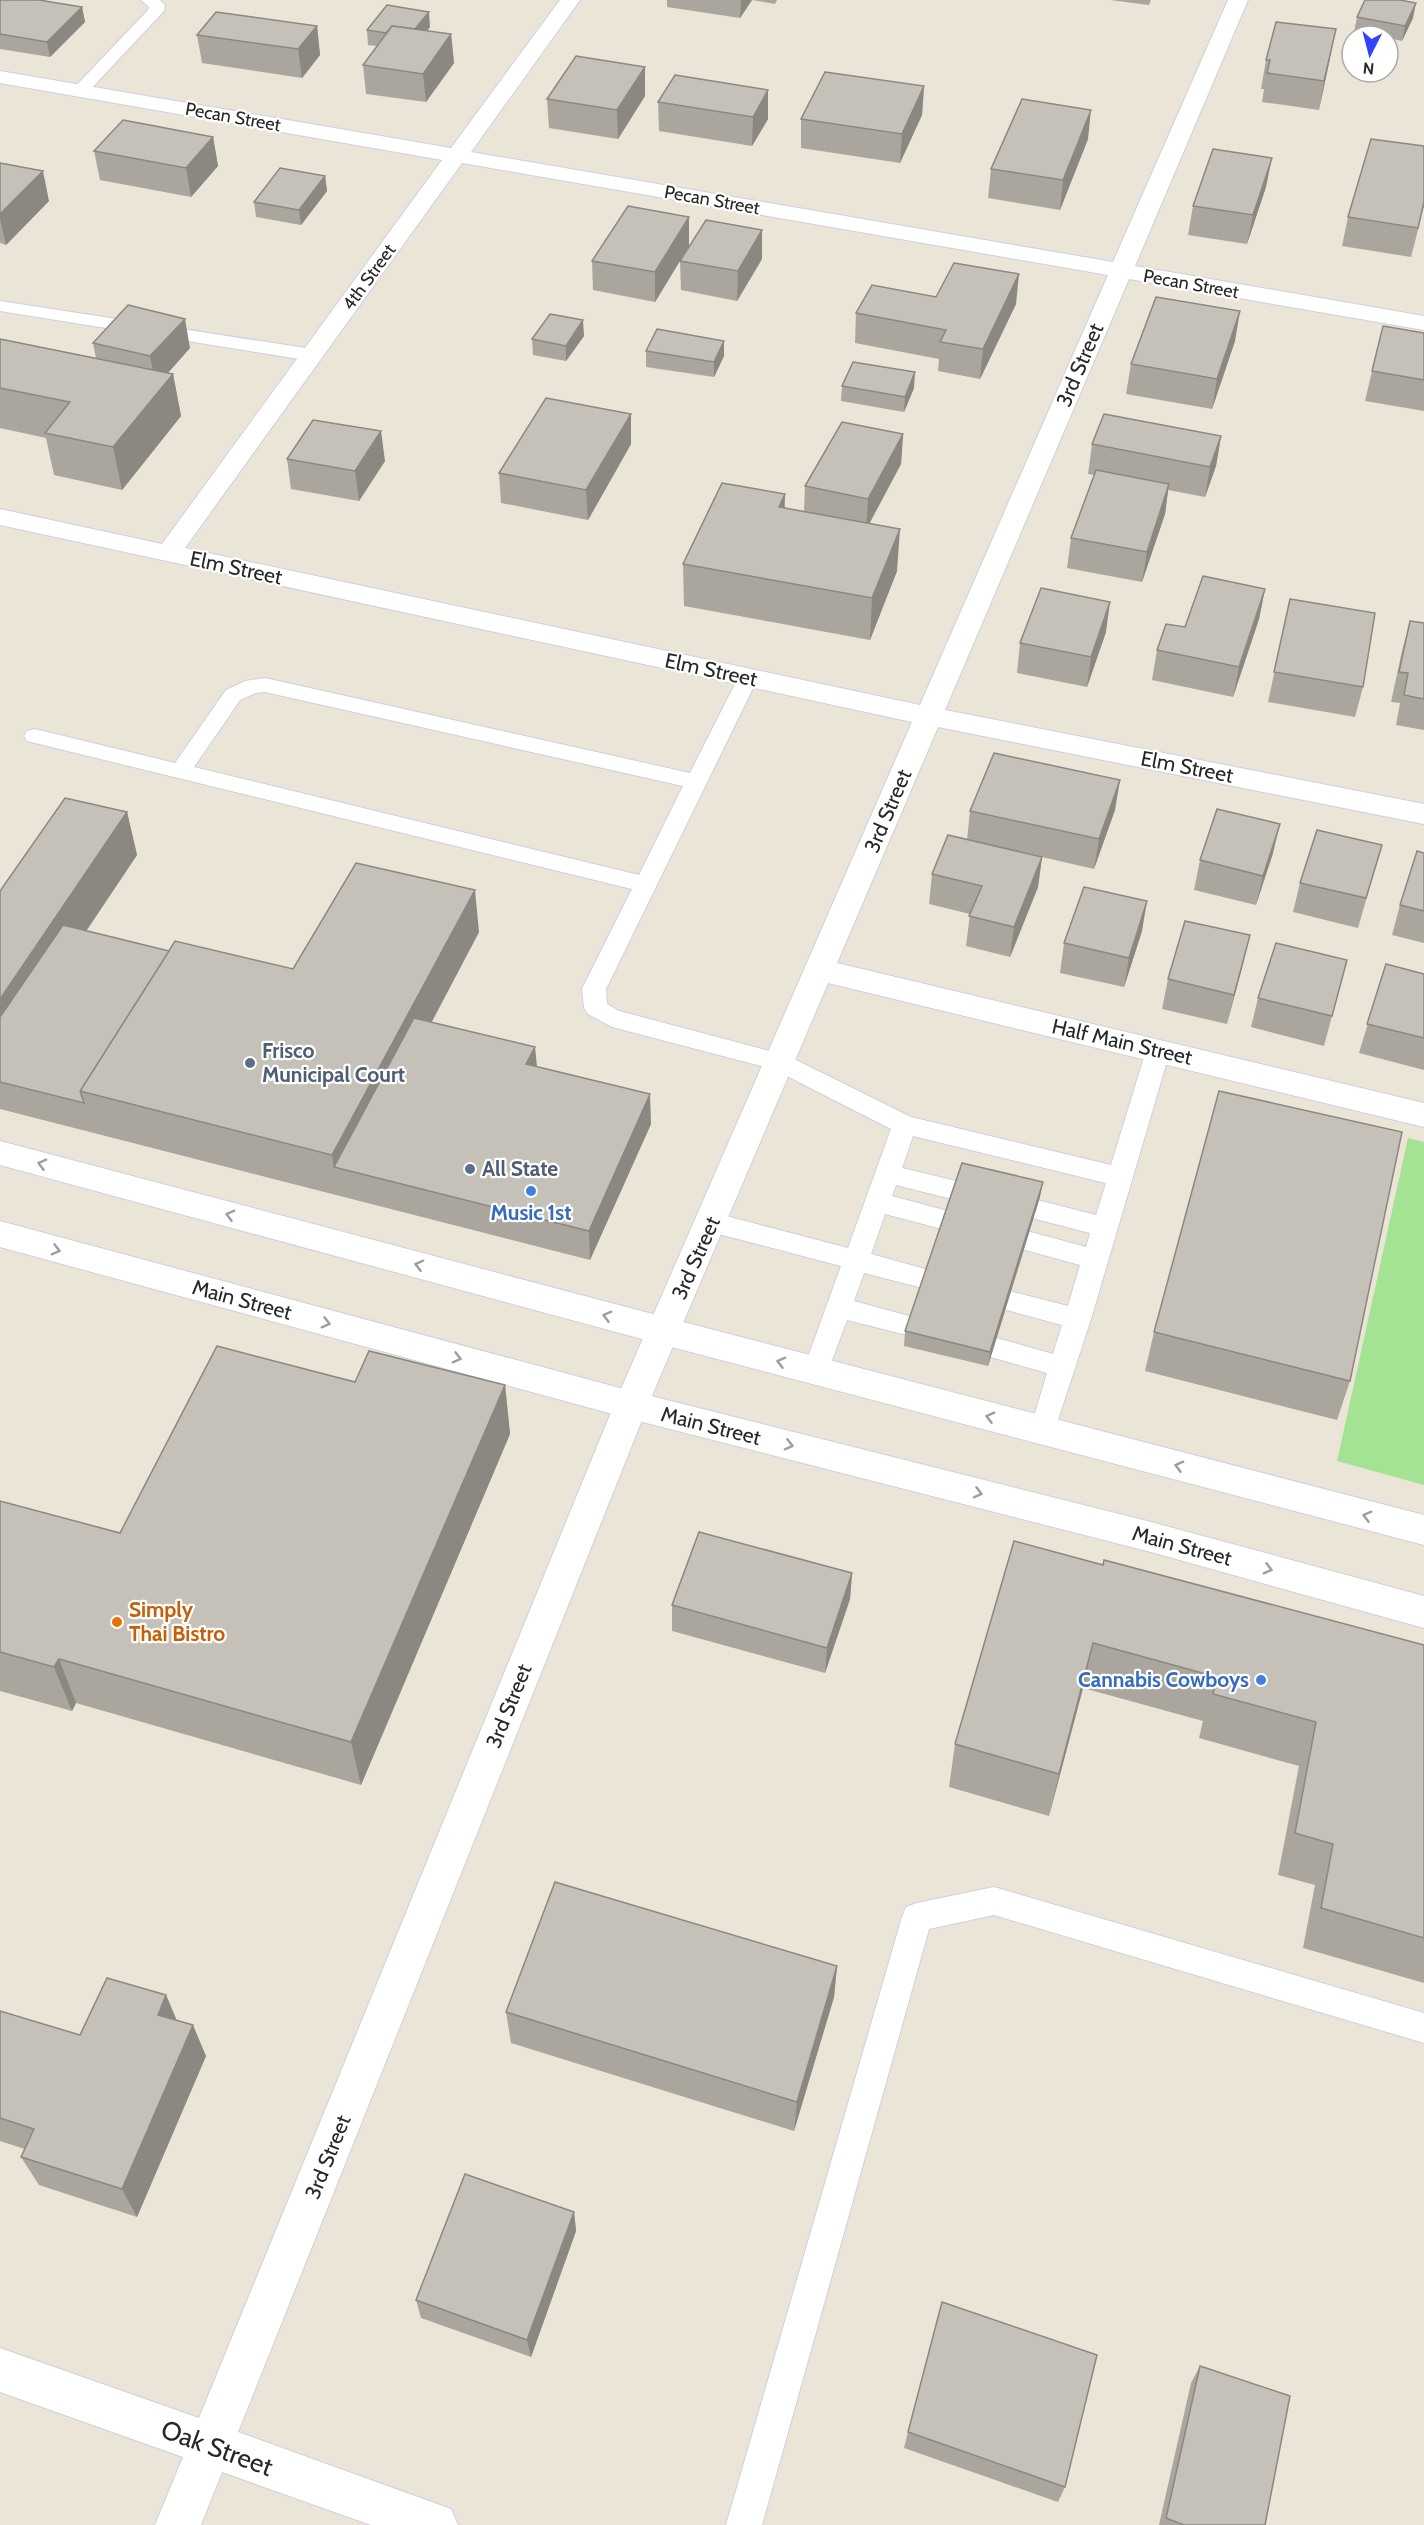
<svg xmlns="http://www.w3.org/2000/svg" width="1424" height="2525" font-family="Cabin,sans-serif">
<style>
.green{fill:#a4e393}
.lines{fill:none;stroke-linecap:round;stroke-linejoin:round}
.service-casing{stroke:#cecfe1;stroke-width:2}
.minor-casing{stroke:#cecfe1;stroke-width:2}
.secondary-casing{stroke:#cecfe1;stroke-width:2}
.service{fill:#fff;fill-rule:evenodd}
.minor{fill:#fff;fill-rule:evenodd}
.secondary{fill:#fff;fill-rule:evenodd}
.wall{fill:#aaa69e}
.shaded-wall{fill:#8b8781}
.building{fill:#c6c1b8;stroke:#8b8781;stroke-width:1.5}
.oneway{stroke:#9e9e9e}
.service-dot{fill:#5c6f8a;stroke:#fff;stroke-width:2}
.shop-dot{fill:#3f7fe0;stroke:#fff;stroke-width:2}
.food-dot{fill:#e8710a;stroke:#fff;stroke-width:2}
.labels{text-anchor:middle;stroke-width:4.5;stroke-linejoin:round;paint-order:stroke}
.far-street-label{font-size:18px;fill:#272727;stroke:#fff}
.street-label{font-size:21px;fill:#272727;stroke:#fff}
.service-label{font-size:21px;font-weight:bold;fill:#4e5e75;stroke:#fff;text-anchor:start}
.shop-label{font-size:21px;font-weight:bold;fill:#366cbe;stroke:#fff}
.food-label{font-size:21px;font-weight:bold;fill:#c56008;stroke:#fff;text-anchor:start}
.near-street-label{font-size:26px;fill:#272727;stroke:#fff}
</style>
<rect width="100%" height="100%" fill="#ebe5d8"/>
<polygon class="green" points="1408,1138 1424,1142 1424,1485 1337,1461"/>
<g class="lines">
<g class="service-casing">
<g id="service">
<polygon points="141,0 160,0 165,5 164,11 86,94 74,94 72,91 74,88 148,10 149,7"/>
<polygon points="0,301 312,349 319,351 321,355 319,359 312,361 0,311"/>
<path d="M748,671L755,673L758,678L606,989L607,1004L619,1011L788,1056L911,1117L1111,1165L1146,1051L1150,1045L1158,1042L1166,1045L1170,1051L1091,1319L1052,1438L1043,1441L1034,1438L1030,1430L1047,1373L984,1355L980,1348L984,1341L993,1337L1053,1354L1062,1325L1000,1308L996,1301L1000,1294L1009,1291L1068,1306L1080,1265L1018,1248L1014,1241L1018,1234L1027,1231L1086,1247L1090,1233L1028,1217L1024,1210L1028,1203L1037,1200L1096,1215L1106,1183L913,1136L902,1168L965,1183L968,1190L965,1197L956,1200L896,1185L892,1196L955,1213L959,1220L955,1227L946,1230L885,1214L871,1254L936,1272L940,1279L936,1286L927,1289L864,1273L854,1301L920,1319L924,1326L920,1333L911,1336L847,1320L825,1379L816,1382L807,1379L803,1371L841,1266L711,1232L702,1229L698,1222L702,1215L711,1212L848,1248L891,1129L773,1069L612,1027L588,1014L584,1008L582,989L632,889L35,743L27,741L24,736L27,731L35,729L175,763L226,690L245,681L265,678L690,773L738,678L741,673ZM265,692L683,786L639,875L194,767L240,700L256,693Z"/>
<polygon points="994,1887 1424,2013 1424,2043 994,1915 929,1929 762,2525 726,2525 902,1917 906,1907 917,1903"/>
</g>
</g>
<g class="minor-casing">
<path id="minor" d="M560,0H580L471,152L1113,262L1228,0H1248L1135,266L1424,316V330L1129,279L945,710L1424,804V824L938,727L837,963L1424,1103V1127L828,983L648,1405L238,2432L451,2509L458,2525H371L222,2472L201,2525H155L183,2457L0,2392V2348L199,2418L614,1405L912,722L0,525V509L162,544L442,160L0,83V71L451,148ZM462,163L1108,275L920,705L185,548Z"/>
</g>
<g class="secondary-casing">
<g id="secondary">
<polygon points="0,1141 664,1317 1424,1515 1424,1545 664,1345 0,1165"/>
<polygon points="0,1221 631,1391 1151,1522 1424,1596 1424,1628 1151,1552 631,1419 0,1247"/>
</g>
</g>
<use href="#service" class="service"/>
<use href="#minor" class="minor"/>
<use href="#secondary" class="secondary"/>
</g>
<g class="wall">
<polygon points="0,0 82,7 85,22 50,57 0,49"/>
<polygon points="667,0 777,0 775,4 752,0 740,18 667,7"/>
<polygon points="1110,0 1151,0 1149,5"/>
<polygon points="1357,17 1413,18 1402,41 1388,38 1388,36 1375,36 1354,32"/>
<polygon points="317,26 320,55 302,78 202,63 197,35"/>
<polygon points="430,27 427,31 451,34 454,63 426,102 366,94 363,65 377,46 368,45 367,30"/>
<polygon points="1330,58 1319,110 1262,102 1264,89 1261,89 1266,60"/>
<polygon points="645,67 645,96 618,139 549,128 547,99"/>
<polygon points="924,86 922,115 900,163 801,148 801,119"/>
<polygon points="768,90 768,119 752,146 659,131 658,102"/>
<polygon points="213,137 218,166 191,197 100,180 94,151"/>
<polygon points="1088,139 1060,210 988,198 991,169"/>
<polygon points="0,163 49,201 6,245 0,243"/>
<polygon points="325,176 327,191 301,225 256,217 254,202"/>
<polygon points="1266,187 1247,244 1188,235 1193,206"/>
<polygon points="1424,205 1411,257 1342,246 1348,217"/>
<polygon points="689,217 689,246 655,302 593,290 592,261"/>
<polygon points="762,259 737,301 681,290 680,261"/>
<polygon points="936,297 1016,304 980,379 938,371 939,359 855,343 856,313"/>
<polygon points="1424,333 1424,411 1365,401 1372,371"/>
<polygon points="584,336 566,361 533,355 532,339"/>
<polygon points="0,339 96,358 93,343 190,348 168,373 173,374 181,416 122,490 54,475 46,438 0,428"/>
<polygon points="724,341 724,356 714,377 646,367 646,351"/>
<polygon points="1235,341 1212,409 1126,394 1131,364"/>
<polygon points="842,386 914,388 904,412 841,401"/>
<polygon points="903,434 901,464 870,523 897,571 870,640 684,606 683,564 784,508 804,512 805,486"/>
<polygon points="1221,436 1216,466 1205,497 1168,490 1165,514 1142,582 1067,568 1071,538 1094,475 1088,474 1092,444"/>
<polygon points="631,444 588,520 501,503 499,473"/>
<polygon points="287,459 385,461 359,501 291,489"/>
<polygon points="1265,589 1259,619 1233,697 1152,680 1157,650 1185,627"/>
<polygon points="1290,599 1363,687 1355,717 1268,702"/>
<polygon points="1410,621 1424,623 1424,730 1396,725 1400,703 1391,702 1402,651"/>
<polygon points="1106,632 1087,687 1017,673 1020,643"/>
<polygon points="1115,810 1094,869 1042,857 1038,887 1010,957 966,946 970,914 929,904 932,874 967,840 970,811"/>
<polygon points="127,812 137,855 86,931 169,951 293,969 479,932 432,1022 537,1067 651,1124 590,1260 0,1109 0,891"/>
<polygon points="1382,845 1358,928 1293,912 1300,883"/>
<polygon points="1273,853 1256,905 1194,890 1200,860"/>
<polygon points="1424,853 1424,943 1392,935 1400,905"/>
<polygon points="1142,931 1124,987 1060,973 1064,943"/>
<polygon points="1250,935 1227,1024 1162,1009 1168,979"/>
<polygon points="1347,960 1324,1046 1251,1027 1258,998"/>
<polygon points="1386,964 1424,974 1424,1070 1359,1053"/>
<polygon points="1040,1197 988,1366 904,1346 905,1331"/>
<polygon points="1154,1332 1350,1381 1337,1420 1145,1371"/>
<polygon points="355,1382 505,1385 510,1434 361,1785 76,1703 72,1711 0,1691 0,1501 120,1533"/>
<polygon points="1103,1565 1424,1645 1424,1983 1303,1948 1315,1885 1278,1875 1299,1766 1199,1738 1203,1721 1083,1688 1049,1816 949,1787 955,1744"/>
<polygon points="852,1573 850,1599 825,1673 672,1631 672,1605"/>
<polygon points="837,1966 834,1997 794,2131 511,2043 506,2012"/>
<polygon points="166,1995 177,2021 206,2056 137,2217 39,2185 21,2157 25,2149 0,2141 0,2011 80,2035"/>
<polygon points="574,2212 576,2231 531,2357 421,2318 416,2300"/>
<polygon points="1200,2366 1265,2525 1159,2525 1191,2383"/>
<polygon points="908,2432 1065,2487 1058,2502 904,2448"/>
</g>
<g class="shaded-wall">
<polygon points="741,0 752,0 740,18"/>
<polygon points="1416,3 1413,18 1402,41 1405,26"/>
<polygon points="82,7 85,22 50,57 47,42"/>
<polygon points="429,12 430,27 410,52 409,37"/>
<polygon points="317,26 320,55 302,78 298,49"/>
<polygon points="1336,29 1330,58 1319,110 1324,81"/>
<polygon points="451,34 454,63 426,102 423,74"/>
<polygon points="645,67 645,96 618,139 617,110"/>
<polygon points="924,86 922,115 900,163 902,134"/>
<polygon points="768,90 768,119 752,146 753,117"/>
<polygon points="1091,110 1088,139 1060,210 1063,180"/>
<polygon points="213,137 218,166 191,197 186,168"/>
<polygon points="1272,158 1266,187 1247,244 1253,215"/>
<polygon points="43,171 49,201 6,245 0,219 0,214"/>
<polygon points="325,176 327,191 301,225 299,210"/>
<polygon points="1424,202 1424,205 1411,257 1418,228"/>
<polygon points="689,217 689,246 655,302 655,272"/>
<polygon points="762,230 762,259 737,301 738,271"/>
<polygon points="1019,274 1016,304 980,379 983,349"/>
<polygon points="1240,311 1235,341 1212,409 1217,379"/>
<polygon points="185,319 190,348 156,386 150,356"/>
<polygon points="583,320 584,336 566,361 566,346"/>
<polygon points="724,341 724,356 714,377 714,362"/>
<polygon points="915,372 914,388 904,412 905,397"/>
<polygon points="173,374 181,416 122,490 113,447"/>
<polygon points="631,414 631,444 588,520 586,490"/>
<polygon points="381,431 385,461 359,501 355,471"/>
<polygon points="903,434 901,464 866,529 868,499"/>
<polygon points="1221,436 1216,466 1205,497 1210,467"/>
<polygon points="1169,484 1165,514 1142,582 1147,552"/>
<polygon points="785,494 784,536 779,507"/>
<polygon points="900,529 897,571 870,640 872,598"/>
<polygon points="1265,589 1259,619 1233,697 1239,667"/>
<polygon points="1110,602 1106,632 1087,687 1091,657"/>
<polygon points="1120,780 1115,810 1094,869 1099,839"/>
<polygon points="127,812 137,855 0,1060 0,999"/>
<polygon points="1280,824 1273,853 1256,905 1263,876"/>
<polygon points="1042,857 1038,887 1010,957 1014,927"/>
<polygon points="475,890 479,932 352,1172 334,1167 332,1155"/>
<polygon points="1147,901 1142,931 1124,987 1129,958"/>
<polygon points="1250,935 1243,964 1227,1024 1234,995"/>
<polygon points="535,1047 538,1076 526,1064"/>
<polygon points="650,1094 651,1124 590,1260 589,1231"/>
<polygon points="1043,1182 1040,1197 988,1366 990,1352"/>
<polygon points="505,1385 510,1434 361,1785 351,1742"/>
<polygon points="852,1573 850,1599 825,1673 827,1648"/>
<polygon points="1093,1643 1083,1688 1049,1816 1059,1774"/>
<polygon points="59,1659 76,1703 72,1711 54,1667"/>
<polygon points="837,1966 834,1997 794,2131 797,2102"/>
<polygon points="166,1995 179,2026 158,2015"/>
<polygon points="193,2025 206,2056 137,2217 122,2189"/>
<polygon points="574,2212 576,2231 531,2357 527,2340"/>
</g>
<g class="building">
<polygon points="0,0 39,0 82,7 47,42 0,34"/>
<polygon points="1365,0 1400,0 1416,3 1405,26 1357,17"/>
<polygon points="387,5 429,12 415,29 392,26 386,33 367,30"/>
<polygon points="216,12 317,26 298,49 197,35"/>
<polygon points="1276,22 1336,29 1324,81 1267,73 1270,60 1266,60"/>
<polygon points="392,26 451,34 423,74 363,65"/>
<polygon points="576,56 645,67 617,110 547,99"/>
<polygon points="825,72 924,86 902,134 801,119"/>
<polygon points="675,75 768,90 753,117 658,102"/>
<polygon points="1022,99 1091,110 1063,180 991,169"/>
<polygon points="123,120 213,137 186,168 94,151"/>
<polygon points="1371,139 1424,146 1424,202 1418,228 1348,217"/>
<polygon points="1213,149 1272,158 1253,215 1193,206"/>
<polygon points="0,163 43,171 0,214"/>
<polygon points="280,168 325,176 299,210 254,202"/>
<polygon points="628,206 689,217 655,272 592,261"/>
<polygon points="706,220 762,230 738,271 680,261"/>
<polygon points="954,263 1019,274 983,349 940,342 946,330 856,313 872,285 936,297"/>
<polygon points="1156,297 1240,311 1217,379 1131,364"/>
<polygon points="128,305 185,319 150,356 93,343"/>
<polygon points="550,314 583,320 566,346 532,339"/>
<polygon points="1383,326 1424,333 1424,380 1372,371"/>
<polygon points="657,329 724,341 714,362 646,351"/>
<polygon points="0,339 173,374 113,447 45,433 70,402 0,388"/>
<polygon points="853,362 915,372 905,397 842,386"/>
<polygon points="546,398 631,414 586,490 499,473"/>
<polygon points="1104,414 1221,436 1210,467 1092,444"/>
<polygon points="313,420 381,431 355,471 287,459"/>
<polygon points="842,422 903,434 868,499 805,486"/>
<polygon points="1096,470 1169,484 1147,552 1071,538"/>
<polygon points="722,483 785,494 779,507 900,529 872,598 683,564"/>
<polygon points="1203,576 1265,589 1239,667 1157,650 1166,624 1185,627"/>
<polygon points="1041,588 1110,602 1091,657 1020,643"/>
<polygon points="1290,599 1375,613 1363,687 1274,672"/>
<polygon points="1410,621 1424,623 1424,699 1404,695 1408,673 1399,672"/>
<polygon points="994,753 1120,780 1099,839 970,811"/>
<polygon points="65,798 127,812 0,999 0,891"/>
<polygon points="1217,809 1280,824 1263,876 1200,860"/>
<polygon points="1317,830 1382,845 1366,898 1300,883"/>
<polygon points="948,835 1042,857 1014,927 969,916 982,886 932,874"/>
<polygon points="1417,851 1424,853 1424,911 1400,905"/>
<polygon points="356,863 475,890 332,1155 80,1091 175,941 293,969"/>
<polygon points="1084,887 1147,901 1129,958 1064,943"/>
<polygon points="1185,921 1250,935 1234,995 1168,979"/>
<polygon points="63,925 169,951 80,1091 84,1103 0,1082 0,1017"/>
<polygon points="1276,943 1347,960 1332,1016 1258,998"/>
<polygon points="1386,964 1424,974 1424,1038 1367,1024"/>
<polygon points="414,1018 535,1047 526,1064 650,1094 589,1231 334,1167"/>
<polygon points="1219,1091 1402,1132 1350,1381 1154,1332"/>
<polygon points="962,1163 1043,1182 990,1352 905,1331"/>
<polygon points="217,1346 355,1382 369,1351 505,1385 351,1742 59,1659 54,1667 0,1652 0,1501 120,1533"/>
<polygon points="699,1532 852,1573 827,1648 672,1605"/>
<polygon points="1014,1541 1103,1565 1104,1560 1424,1645 1424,1938 1321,1908 1333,1844 1295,1833 1316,1722 1213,1694 1217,1677 1093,1643 1059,1774 955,1744"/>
<polygon points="555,1882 837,1966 797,2102 506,2012"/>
<polygon points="107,1978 166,1995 158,2015 193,2025 122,2189 21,2157 34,2129 0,2118 0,2011 80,2035"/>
<polygon points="465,2174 574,2212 527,2340 416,2300"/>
<polygon points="942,2302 1097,2355 1065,2487 908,2432"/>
<polygon points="1200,2366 1290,2396 1265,2525 1184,2525 1166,2518"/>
</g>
<defs><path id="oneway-chevron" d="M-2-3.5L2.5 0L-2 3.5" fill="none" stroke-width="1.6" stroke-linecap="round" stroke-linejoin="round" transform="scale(1.5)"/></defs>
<g class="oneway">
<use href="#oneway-chevron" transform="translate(42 1164) rotate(-165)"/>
<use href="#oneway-chevron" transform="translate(230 1215) rotate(-165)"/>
<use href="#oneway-chevron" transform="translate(56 1250) rotate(15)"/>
<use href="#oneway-chevron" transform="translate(419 1265) rotate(-165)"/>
<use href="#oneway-chevron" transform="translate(607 1316) rotate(-165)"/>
<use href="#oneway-chevron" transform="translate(326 1323) rotate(15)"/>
<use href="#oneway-chevron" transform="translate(457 1358) rotate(15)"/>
<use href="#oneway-chevron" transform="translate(781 1362) rotate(-165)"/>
<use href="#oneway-chevron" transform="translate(990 1417) rotate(-165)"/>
<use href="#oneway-chevron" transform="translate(789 1445) rotate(14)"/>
<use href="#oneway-chevron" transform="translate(1179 1466) rotate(-165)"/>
<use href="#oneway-chevron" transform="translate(978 1493) rotate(14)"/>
<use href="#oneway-chevron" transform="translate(1367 1516) rotate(-165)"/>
<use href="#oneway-chevron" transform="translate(1268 1569) rotate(15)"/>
</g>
<g class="service-dot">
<circle cx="250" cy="1063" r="6"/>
<circle cx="470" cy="1169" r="6"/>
</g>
<g class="shop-dot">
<circle cx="531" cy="1191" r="6"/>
<circle cx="1261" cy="1680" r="6"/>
</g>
<circle class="food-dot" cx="117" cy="1622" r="6"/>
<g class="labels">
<g class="far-street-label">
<text transform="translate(233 117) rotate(10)" y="6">Pecan Street</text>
<text transform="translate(712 200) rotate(10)" y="6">Pecan Street</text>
<text transform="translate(369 277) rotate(-54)" y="6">4th Street</text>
<text transform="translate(1191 284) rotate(10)" y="6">Pecan Street</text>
</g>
<g class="street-label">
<text transform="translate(1080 365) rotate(-67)" y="7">3rd Street</text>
<text transform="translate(236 568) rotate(12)" y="7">Elm Street</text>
<text transform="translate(711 670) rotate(12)" y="7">Elm Street</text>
<text transform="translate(1187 767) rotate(11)" y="7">Elm Street</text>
<text transform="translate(888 811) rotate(-67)" y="7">3rd Street</text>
<text transform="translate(1122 1042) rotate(13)" y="7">Half Main Street</text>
<text transform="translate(696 1258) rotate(-66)" y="7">3rd Street</text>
<text transform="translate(242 1300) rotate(15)" y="7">Main Street</text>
<text transform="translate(711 1426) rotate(14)" y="7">Main Street</text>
<text transform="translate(1182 1546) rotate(15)" y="7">Main Street</text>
<text transform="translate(509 1706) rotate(-68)" y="7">3rd Street</text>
<text transform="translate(328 2157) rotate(-68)" y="7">3rd Street</text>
</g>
<g class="service-label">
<text x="262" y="1058">Frisco<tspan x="262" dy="24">Municipal Court</tspan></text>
<text x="482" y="1176">All State</text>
</g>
<g class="shop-label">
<text x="531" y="1220">Music 1st</text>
<text x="1249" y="1687" text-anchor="end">Cannabis Cowboys</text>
</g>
<g class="food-label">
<text x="129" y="1617">Simply<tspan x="129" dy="24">Thai Bistro</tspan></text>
</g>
<g class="near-street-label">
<text transform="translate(217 2448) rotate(20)" y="9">Oak Street</text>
</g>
</g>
<g transform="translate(1370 54) rotate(186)"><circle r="28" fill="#ffffff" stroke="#a9a9a9" stroke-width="1.5"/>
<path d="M0-4.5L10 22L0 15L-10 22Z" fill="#3340fc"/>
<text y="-9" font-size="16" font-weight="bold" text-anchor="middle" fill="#272727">N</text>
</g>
</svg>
